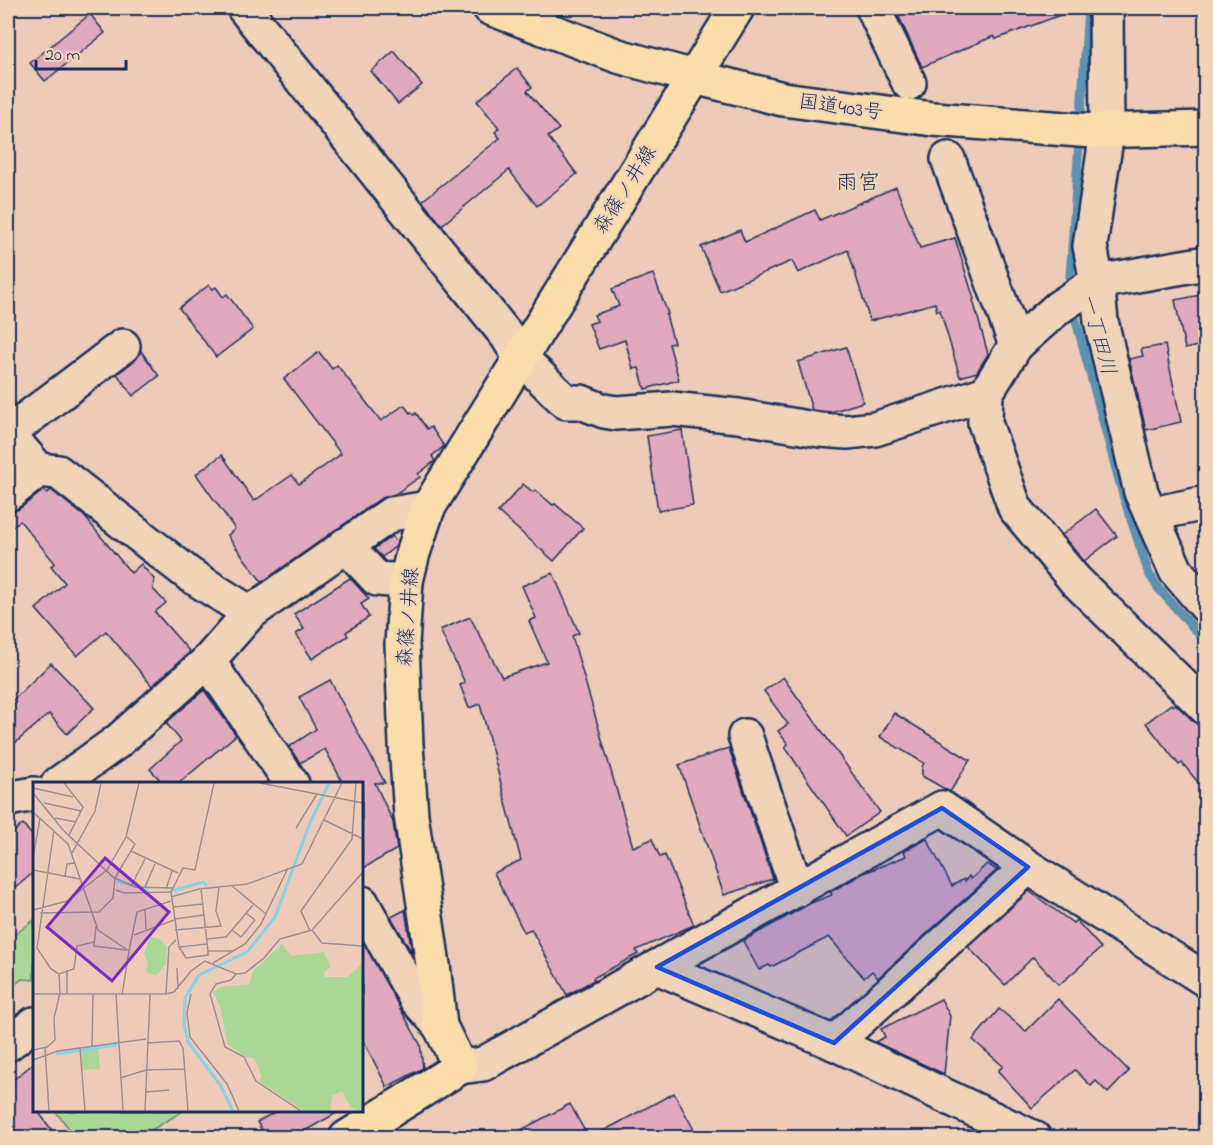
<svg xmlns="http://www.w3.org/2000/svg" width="1213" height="1145" font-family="'Indie Flower','Klee One',sans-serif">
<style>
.green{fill:#aad796;stroke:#62837a;stroke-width:1.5}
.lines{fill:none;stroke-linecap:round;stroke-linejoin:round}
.stream{stroke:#5c91b0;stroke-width:9}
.building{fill:#e0a9bd;stroke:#1b2f5e;stroke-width:1.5}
.minor-casing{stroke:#1b2f5e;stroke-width:38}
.major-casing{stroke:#1b2f5e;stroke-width:38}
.highway-casing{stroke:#1b2f5e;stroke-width:38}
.minor{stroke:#f1d4b7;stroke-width:33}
.major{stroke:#faddab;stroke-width:33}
.highway{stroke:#faddab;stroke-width:33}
.marked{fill:#1d4ed8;fill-opacity:0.2;stroke:#1d4ed8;stroke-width:4.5;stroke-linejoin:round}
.labels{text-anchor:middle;stroke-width:5;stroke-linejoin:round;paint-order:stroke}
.street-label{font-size:20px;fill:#1b2f5e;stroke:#f1d4b7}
.water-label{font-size:21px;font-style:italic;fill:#2b4873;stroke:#f1d4b7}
.quarter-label{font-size:22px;fill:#1b2f5e;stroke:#f1d4b7}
.inset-river{fill:none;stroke:#87d3e7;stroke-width:3}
.inset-road{fill:none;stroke:#9a8d94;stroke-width:1.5}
.view{fill:#7b2cbf;fill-opacity:0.15;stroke:#7b2cbf;stroke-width:3}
.inset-edge{fill:none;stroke:#1b2f5e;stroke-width:3}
</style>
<rect width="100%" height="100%" fill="#eecbb8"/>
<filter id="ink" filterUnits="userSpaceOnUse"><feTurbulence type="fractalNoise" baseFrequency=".0167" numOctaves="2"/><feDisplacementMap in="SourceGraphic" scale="12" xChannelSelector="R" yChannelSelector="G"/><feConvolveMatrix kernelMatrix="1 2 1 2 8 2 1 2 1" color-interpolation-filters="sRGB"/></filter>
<g filter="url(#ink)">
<g class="green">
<polygon points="34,920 34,980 22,979 8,990 8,940"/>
<polygon points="55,1111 183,1111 140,1137 76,1137"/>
</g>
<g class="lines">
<g class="stream">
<polyline points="1069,292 1088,8"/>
<polyline points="1072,306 1123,495 1149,574 1159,589 1206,642"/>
</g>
</g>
<g class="building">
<polygon points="895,8 938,8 943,17 970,8 1074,8 1074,10 996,39 994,36 922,67"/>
<polygon points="90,14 105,33 45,81 30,63"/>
<polygon points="394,51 422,85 398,104 371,71"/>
<polygon points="517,68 532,87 527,91 559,129 548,137 577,174 537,206 509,170 442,225 422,201 500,138 495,132 499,128 477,101"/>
<polygon points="896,187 920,248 955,238 974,299 973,300 988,354 977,372 960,377 940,310 937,311 935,303 870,321 848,250 798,273 792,261 720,291 701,247 740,230 745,242 815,210 820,220"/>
<polygon points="653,274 668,314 666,315 674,343 669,344 679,380 645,389 639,368 633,369 625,340 599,349 589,324 597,321 594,315 619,306 612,289"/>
<polygon points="209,285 213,289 216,287 223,297 227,294 253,329 216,357 179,308"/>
<polygon points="1206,294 1206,344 1185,349 1175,300"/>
<polygon points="1165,345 1181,422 1146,430 1129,359 1143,356 1141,349"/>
<polygon points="846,347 863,402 831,412 812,410 798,362"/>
<polygon points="141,351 159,376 133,396 117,374 134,361"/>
<polygon points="319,352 332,369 337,365 381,421 404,405 410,413 411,412 414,415 416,413 427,429 431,427 444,446 432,456 435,461 418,474 420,477 395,494 380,499 262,582 229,538 228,535 235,529 196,474 222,455 254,501 292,475 299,484 341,454 284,379"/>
<polygon points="682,430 693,505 658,511 647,436"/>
<polygon points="523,484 533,492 535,490 553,505 555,504 583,528 554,561 498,512"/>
<polygon points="44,490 47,493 51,490 84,516 131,573 141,564 154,579 153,589 166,603 155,612 190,652 152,686 106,631 77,656 36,609 65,583 51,566 55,563 20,521 8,530 8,512 19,509"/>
<polygon points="1096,509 1117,536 1084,561 1062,535"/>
<polygon points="392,536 397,543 395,547 382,557 374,549"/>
<polygon points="553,573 579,633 572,636 633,847 652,839 660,857 665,855 694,925 636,950 638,954 593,978 594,980 567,995 531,929 524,932 494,873 521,860 480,704 469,708 460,685 465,683 440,630 470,617 502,677 547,662 529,621 536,618 522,586"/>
<polygon points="350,578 369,599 361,604 369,617 346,632 348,636 312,659 296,634 304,629 294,614"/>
<polygon points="51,663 94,708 67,734 49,714 8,749 8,705"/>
<polygon points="783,677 880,812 846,836 785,747 788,744 778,731 788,724 764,691"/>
<polygon points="330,680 385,783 375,783 393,822 397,849 362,869 362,783 343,783 325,749 300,763 289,747 316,729 299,697"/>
<polygon points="204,690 236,735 179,783 163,783 150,769 181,741 166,723"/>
<polygon points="1171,704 1173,706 1175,704 1196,723 1206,735 1206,792 1182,763 1179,765 1146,723"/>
<polygon points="894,713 970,760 950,792 922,776 922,767 924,763 880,737"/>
<polygon points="729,748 773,879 724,895 679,765"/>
<polygon points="23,824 34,838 34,872 8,894 8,837"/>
<polygon points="927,839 952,886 964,879 965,881 969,876 971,879 987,864 997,870 878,978 872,971 864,978 829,937 771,967 769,965 759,970 743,941 811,903 832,895 830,892 864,873 906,856 904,851"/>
<polygon points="1029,891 1073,923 1076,920 1101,948 1059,985 1033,957 1005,985 968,947"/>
<polygon points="405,910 412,953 391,917"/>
<polygon points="362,940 420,1044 423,1068 387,1087 362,1038"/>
<polygon points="941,999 950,1016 944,1074 875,1042 885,1037 881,1029"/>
<polygon points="1058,999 1129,1071 1108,1093 1096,1081 1091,1086 1075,1070 1032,1108 998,1071 1003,1066 973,1040 999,1009 1026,1031"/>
<polygon points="34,1063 34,1110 37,1110 57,1137 8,1137 8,1084"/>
<polygon points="674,1093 698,1137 592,1137"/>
<polygon points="570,1104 588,1137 508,1137"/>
<polygon points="278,1110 342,1110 294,1137 266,1137 257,1122"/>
</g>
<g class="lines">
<g class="minor-casing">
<g id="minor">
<polyline points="244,8 507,336 520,357 566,402 581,402 604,411 616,413 672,409 738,416 820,430 847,432 875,429 986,393 1016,345 1059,307 1097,282 1206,263"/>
<polyline points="873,8 909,83"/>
<polyline points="1106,8 1107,132 1090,246 1097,282 1101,321 1141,492 1176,571 1206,606"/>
<polyline points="948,159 1016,345"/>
<polyline points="986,393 985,423 1015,508 1075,580 1206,708"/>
<polyline points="8,433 123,346"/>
<polyline points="8,434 39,470 58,472 190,575 250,613"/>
<polyline points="8,494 39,470"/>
<polyline points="1152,514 1206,503"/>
<polyline points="345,545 377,579 406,581"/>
<polyline points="208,661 292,784"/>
<polyline points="745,736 797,890"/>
<polyline points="58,784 117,742 208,661 250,613 391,514 428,508"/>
<polyline points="8,799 34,794"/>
<polyline points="362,903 416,999 440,1026"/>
<polyline points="657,967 834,1043 1034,1138"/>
<polyline points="834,1043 1028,867"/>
<polyline points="8,1044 34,1024"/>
<polyline points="460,1067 483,1064 942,808 1028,867 1206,980"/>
</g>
</g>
<g class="major-casing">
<polyline id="major" points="346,1138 460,1067 440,1026 433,965 411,815 406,745 402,644 406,581 413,553 428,508 737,8"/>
</g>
<g class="highway-casing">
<polyline id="highway" points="490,8 618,56 694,77 783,99 933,119 1093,131 1206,128"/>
</g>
<use href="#minor" class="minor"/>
<use href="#major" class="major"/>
<use href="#highway" class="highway"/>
</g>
</g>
<path class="marked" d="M942,808L1028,867L834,1043L657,967Z"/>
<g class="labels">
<g class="street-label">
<text transform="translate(841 106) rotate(8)" y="7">国道403号</text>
<text transform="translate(624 189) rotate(-58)" y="7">森篠ノ井線</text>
<text transform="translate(407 617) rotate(-86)" y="7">森篠ノ井線</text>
</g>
<g class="water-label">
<text transform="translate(1099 334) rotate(75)" y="7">一丁田川</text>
</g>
<g class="quarter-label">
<text x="858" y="189">雨宮</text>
</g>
</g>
<g transform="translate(33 782)">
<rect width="330" height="330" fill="#eecbb8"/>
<path d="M117,155L127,157L134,165L133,182L123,194L113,190L115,182L111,172ZM249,162L258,174L291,170L298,185L291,190L292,195H314L330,181V329L318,326L309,309L299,314L297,329H271L226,299L229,295L221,276L213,275L194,262L188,227L180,210L188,205L216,202L220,189ZM65,267L67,287L50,288L48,269Z" fill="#aad796"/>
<path class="inset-river" d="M84,99L116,108M139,109L170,100L174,104M23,272L84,263M200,329L188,304L155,260L151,242L152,216L166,193L214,170L242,135L277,41L296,1"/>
<path class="inset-road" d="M31,1L50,25L36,53M227,1L330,21M0,6L40,15M0,11L30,48L80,95L102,105L139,106M11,21L48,29M0,30L35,62L65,148L96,169L89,213M22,36L43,40M291,38L330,57M263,46L284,12M98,69L145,91M39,71L62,29L68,1M0,76L7,36M0,88L47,97M32,94L34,82L42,81M98,104L112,77M199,104L233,132M112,105L122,82M133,107L139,89M168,107L175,169H201M83,108L91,111L138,110M138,115L166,107L214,102L269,82L309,1M140,125L170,122M0,128L34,119L74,88L93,55L106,1M112,128L113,147M7,131L66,130L80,116L82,96L102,62L94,55M213,131L222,138L208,155L199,148L220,123M141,137L171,133M63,144L61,164L93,168M142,148L188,144L183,129L186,105M279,148L289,161L330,164M277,149L268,129L319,57L323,1M101,153L141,138M174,157L193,155L199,148M174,162L146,165L153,176L175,173V169M146,165L138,110L150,86L162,88L181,1M96,169L104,130L138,119M180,181L212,162L228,142L255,86M144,186L145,207M34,188V212M26,192L41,187L44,164L61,160M0,212H133L141,210L158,189L172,179L203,192L212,191L231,176L247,157L279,148L330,90M83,212L90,329M133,212L136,165L143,158M158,212L154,231L157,255L194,302L206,329M177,212L192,265L211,275L223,299L268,329M177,212L183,202L198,198L203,192M114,261L146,259L150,266L155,329M59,265L60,212M12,266L16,329M47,266L52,329M0,268L14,265L22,258L21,236L27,211L26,192L18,187L4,166L21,48M0,278L25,269L113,257M87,296L113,288L152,287M113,310L136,308M112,329L117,213"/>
<path class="view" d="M72,76L136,130L79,199L14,145Z"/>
<rect width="330" height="330" class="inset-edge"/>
</g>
<rect width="1213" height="1145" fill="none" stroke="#f1d4b7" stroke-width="30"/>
<rect x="15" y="15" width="1183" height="1115" fill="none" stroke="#1b2f5e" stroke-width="2" filter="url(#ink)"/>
<path d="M36 60v9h90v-9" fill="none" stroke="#1b2f5e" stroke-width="3"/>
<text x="45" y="60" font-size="18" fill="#1b2f5e" stroke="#f1d4b7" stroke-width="4.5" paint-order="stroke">20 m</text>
</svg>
